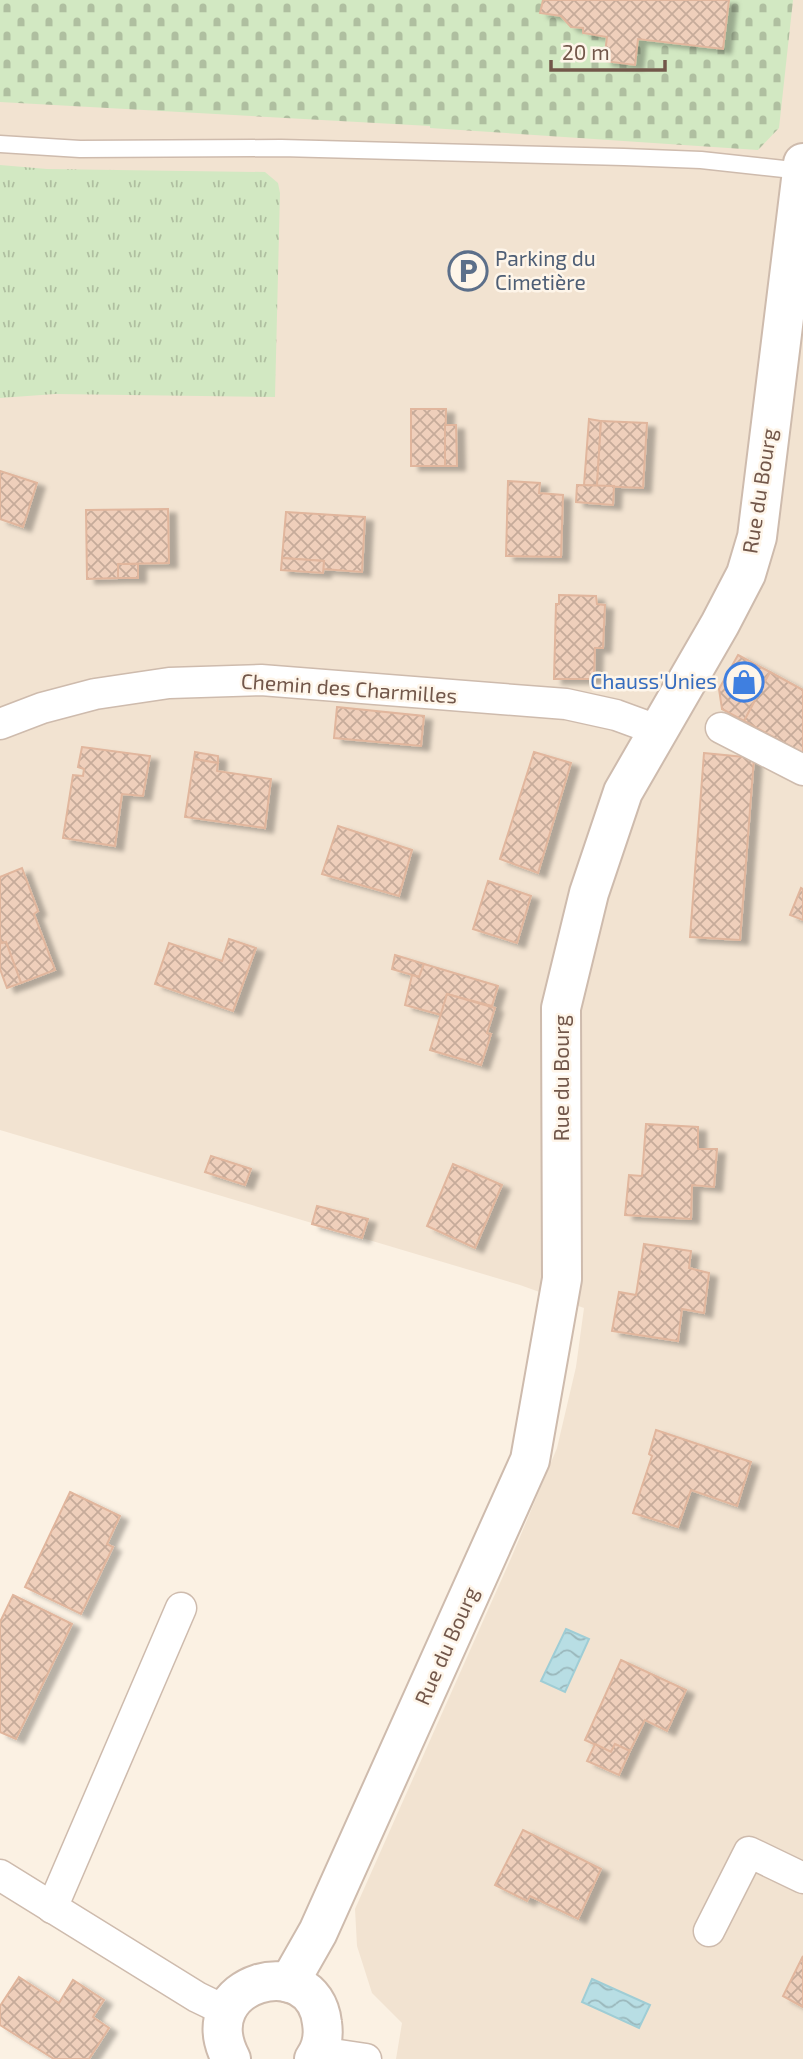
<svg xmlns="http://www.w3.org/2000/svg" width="803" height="2059" font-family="'Exo 2',sans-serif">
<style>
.residential{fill:#f2e3d1}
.grass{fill:url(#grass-tufts)}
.cemetery{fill:url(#cemetery-stones)}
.water{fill:url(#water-waves);stroke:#9fcdd5;stroke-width:2}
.building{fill:url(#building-cross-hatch);stroke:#e1b69d;stroke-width:2;filter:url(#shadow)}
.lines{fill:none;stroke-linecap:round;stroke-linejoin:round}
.service-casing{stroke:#cebbad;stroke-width:19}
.minor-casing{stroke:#cebbad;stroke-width:33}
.tertiary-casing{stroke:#cebbad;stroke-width:42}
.service{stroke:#fff;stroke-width:16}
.minor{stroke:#fff;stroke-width:30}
.tertiary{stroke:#fff;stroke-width:38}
.labels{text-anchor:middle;stroke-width:5;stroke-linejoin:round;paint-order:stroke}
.service-label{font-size:21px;fill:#4e5e75;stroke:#fef5e9;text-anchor:start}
.street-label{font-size:21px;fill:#72574a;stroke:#fef5e9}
.shop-label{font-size:21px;fill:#366cbe;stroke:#fef5e9;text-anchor:end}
</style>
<defs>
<pattern id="grass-tufts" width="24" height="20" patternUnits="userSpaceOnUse" patternTransform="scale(1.75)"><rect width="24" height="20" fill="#d2e8c2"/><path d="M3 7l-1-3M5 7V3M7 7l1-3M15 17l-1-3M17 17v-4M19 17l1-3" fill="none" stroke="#afbfa0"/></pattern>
<pattern id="cemetery-stones" width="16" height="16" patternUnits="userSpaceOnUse" patternTransform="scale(1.75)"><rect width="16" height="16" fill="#d2e8c2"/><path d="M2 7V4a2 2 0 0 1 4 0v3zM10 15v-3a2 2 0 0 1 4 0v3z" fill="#afbfa0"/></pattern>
<pattern id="water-waves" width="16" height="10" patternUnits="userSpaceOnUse" patternTransform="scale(1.75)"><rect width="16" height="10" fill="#b8dee4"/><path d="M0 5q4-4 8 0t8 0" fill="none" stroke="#9ab7bb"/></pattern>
<pattern id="building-cross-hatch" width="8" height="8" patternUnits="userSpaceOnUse" patternTransform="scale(1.75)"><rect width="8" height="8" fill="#efcfbb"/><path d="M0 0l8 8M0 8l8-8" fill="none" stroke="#c6ab9a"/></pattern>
<filter id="shadow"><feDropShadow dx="8" dy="4.5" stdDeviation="2" flood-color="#0004"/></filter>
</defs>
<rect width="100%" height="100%" fill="#fbf1e3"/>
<polygon class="residential" points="0,0 803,0 803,2059 396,2059 402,2023 372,1993 357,1946 355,1909 512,1556 557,1448 576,1367 584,1308 520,1285 0,1130"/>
<polygon class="grass" points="0,165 47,169 265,172 278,183 280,193 275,397 55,394 0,398"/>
<polygon class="cemetery" points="0,0 793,0 779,128 758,150 430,128 430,126 0,102"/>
<g class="water">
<polygon points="566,1629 589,1639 565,1692 541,1681"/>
<polygon points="592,1979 650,2005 639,2028 582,2002"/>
</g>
<g class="building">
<polygon points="543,0 729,0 723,49 638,39 635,65 604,61 607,37 583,33 583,28 571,27 561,16 540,13"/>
<polygon points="411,409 446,409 445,466 411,466"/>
<polygon points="589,419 601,421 597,486 584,485"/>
<polygon points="601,421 647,423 643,488 597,486"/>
<polygon points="445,425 456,425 457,466 445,466"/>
<polygon points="0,471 37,483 23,527 0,519"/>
<polygon points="508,481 540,483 539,493 563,495 561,557 506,556"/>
<polygon points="577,485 614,486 613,505 576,502"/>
<polygon points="168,509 169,563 118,564 118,578 87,579 86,510"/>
<polygon points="286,512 365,517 362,572 323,569 324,561 282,558"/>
<polygon points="282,558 324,561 323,573 281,570"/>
<rect x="118" y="564" width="20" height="14"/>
<polygon points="559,595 596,596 597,604 605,605 603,648 595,648 594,679 554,679 556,604 559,604"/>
<polygon points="738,655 770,672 744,721 722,709 719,689"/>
<polygon points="770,672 803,690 803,753 744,721"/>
<polygon points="337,707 424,716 421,746 334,738"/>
<polygon points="82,747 150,756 143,796 122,794 115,846 63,838 73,775 83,776 84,769 78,767"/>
<polygon points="195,752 218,756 218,763 194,759"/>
<polygon points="534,752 571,763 538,873 500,859"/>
<polygon points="704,753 754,758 740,940 690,937"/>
<polygon points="194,759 218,763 217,771 271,779 265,828 185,817"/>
<polygon points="338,826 412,850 399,896 322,874"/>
<polygon points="22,868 38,911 34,914 55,970 21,983 6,942 2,943 0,939 0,877"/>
<polygon points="488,881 531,896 517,943 473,929"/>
<polygon points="801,888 803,889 803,920 790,915"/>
<polygon points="0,939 2,943 6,942 21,983 7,988 0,969"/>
<polygon points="229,939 256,948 233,1011 155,984 169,943 222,961"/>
<polygon points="395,955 424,964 419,977 392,969"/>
<polygon points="424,964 498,986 492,1006 447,994 441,1015 405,1005 412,975 419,977"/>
<polygon points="447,994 495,1008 487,1033 491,1034 481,1065 430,1050"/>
<polygon points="646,1124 698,1127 698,1149 717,1149 714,1187 692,1185 691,1219 625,1215 629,1175 642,1176"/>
<polygon points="211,1156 251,1169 245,1185 205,1172"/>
<polygon points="453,1164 502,1185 475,1248 427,1226"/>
<polygon points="317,1206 368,1219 362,1238 312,1224"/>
<polygon points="644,1244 691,1251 689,1268 709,1273 704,1313 682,1309 678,1341 612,1331 619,1292 636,1295"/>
<polygon points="656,1430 751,1462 737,1506 691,1490 678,1527 633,1513 652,1456 649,1454"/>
<polygon points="70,1492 120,1516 107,1544 113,1547 81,1614 25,1587"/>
<polygon points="13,1595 72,1624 16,1739 0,1732 0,1622"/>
<polygon points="621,1660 686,1690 667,1731 645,1720 630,1751 615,1744 611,1752 585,1740"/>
<polygon points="595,1744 611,1752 615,1744 630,1751 619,1775 587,1761"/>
<polygon points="523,1830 601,1869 578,1919 530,1896 527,1901 495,1885"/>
<polygon points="803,1956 803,2007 783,1996"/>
<polygon points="19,1977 59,2003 73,1980 104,2000 93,2017 109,2028 89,2059 54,2059 0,2025 0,2006"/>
</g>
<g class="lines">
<g class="service-casing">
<polyline id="service" points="0,144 80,149 281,148 624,157 701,160 802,171"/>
</g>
<g class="minor-casing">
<g id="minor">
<polyline points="0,724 42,708 95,694 169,683 261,680 566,704 616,715 657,730"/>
<polyline points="721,728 803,770"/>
<polyline points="0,1875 197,1997 226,2011"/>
<polyline points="52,1908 181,1608"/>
<polyline points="709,1931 749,1852 803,1878"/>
<polyline points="319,2052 366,2059"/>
</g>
</g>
<g class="tertiary-casing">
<g id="tertiary">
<polyline points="289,1983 318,1932 530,1460 562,1279 561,1008 589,893 623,792 720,624 746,574 757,537 803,163"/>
<path d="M231,2059C190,1981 314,1949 322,2023C324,2036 322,2048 314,2059"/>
</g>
</g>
<use href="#service" class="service"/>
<use href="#minor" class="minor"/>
<use href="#tertiary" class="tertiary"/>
</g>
<defs>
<g id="parking-ring" transform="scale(2.0125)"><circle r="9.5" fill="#fef5e9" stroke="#5c6f8a" stroke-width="1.5"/><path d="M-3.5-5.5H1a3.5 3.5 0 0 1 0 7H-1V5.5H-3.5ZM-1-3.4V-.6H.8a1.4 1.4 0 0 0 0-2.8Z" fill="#5c6f8a"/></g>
<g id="shop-ring" transform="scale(2.0125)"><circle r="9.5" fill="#fef5e9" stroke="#3f7fe0" stroke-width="1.5"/><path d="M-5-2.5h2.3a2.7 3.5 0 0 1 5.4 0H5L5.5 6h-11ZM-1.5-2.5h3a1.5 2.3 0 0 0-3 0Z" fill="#3f7fe0"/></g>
</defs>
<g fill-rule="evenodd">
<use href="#parking-ring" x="468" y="271"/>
<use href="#shop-ring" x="744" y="682"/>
</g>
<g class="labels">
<g class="service-label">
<text x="495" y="266">Parking du<tspan x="495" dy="24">Cimetière</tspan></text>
</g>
<g class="street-label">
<text transform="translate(760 491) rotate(-81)" y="7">Rue du Bourg</text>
<text transform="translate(349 689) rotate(4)" y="7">Chemin des Charmilles</text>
<text transform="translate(562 1078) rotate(-90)" y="7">Rue du Bourg</text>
<text transform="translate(447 1646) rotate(-66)" y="7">Rue du Bourg</text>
</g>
<g class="shop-label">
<text x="717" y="689">Chauss'Unies</text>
</g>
</g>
<path d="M551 60v10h114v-10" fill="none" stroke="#72574a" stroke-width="3.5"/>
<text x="562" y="60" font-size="21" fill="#72574a" stroke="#fef5e9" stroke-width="5" paint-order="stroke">20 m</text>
</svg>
